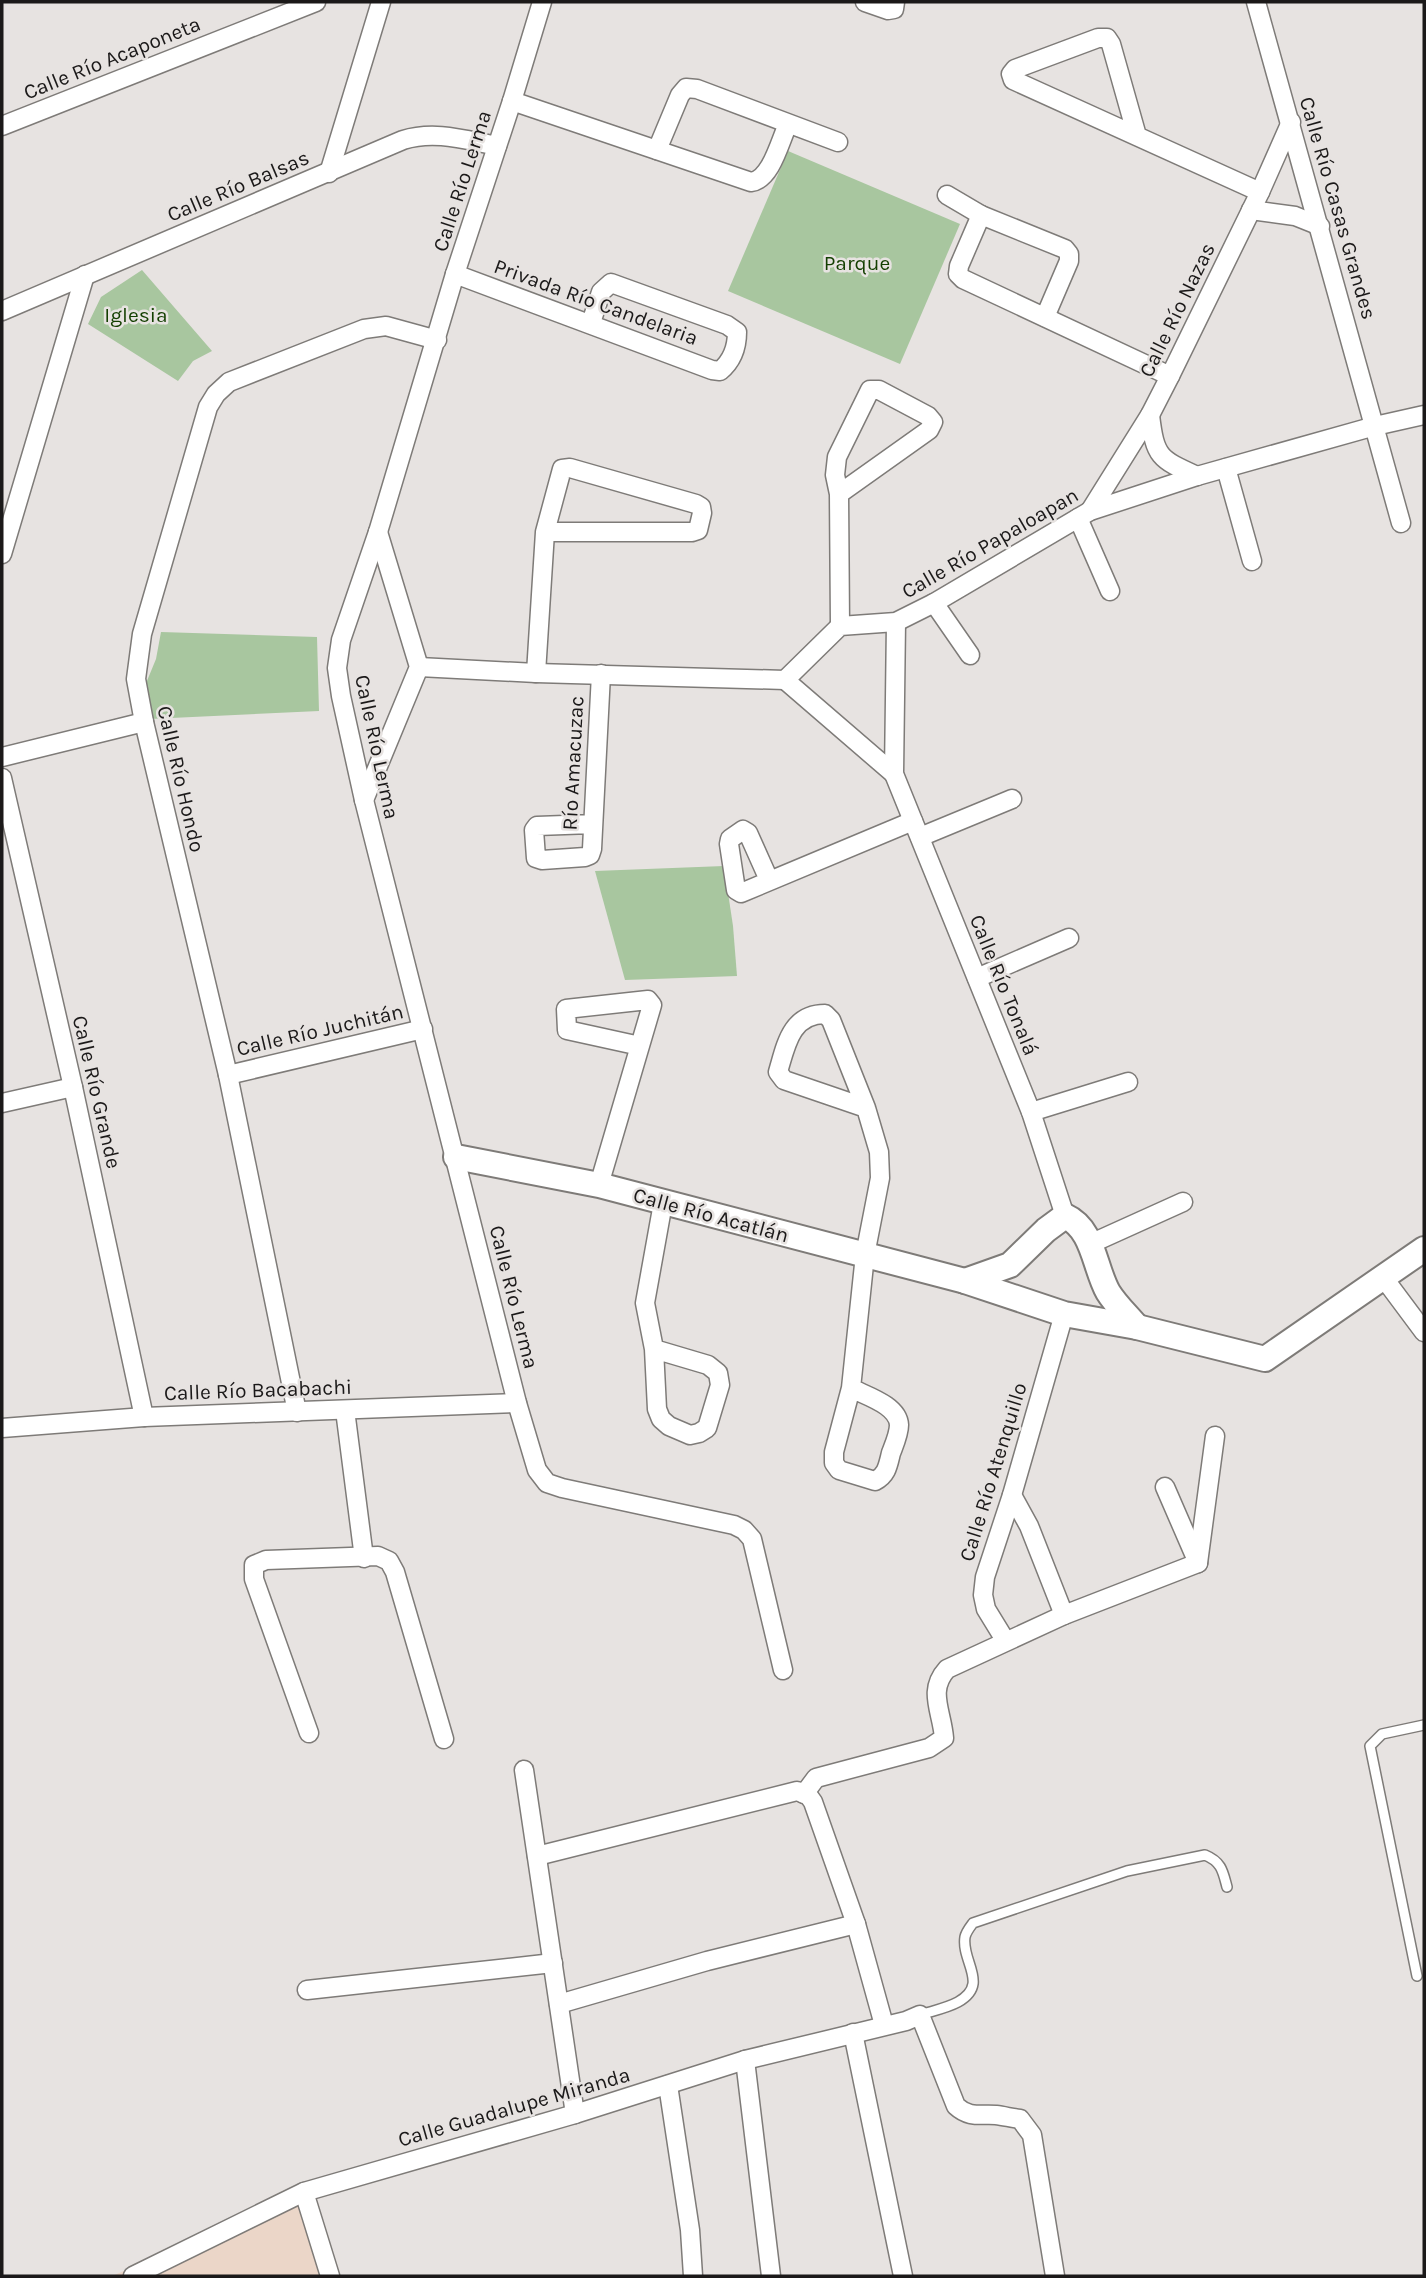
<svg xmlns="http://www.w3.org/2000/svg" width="1426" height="2278" font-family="Karla,sans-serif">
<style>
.education{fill:#ebd6c8}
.green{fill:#a8c69f}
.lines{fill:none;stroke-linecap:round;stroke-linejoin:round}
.lane-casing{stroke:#7e7b78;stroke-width:12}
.street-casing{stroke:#7e7b78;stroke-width:21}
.secondary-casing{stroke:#7e7b78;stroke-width:28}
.lane{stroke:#fff;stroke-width:9}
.street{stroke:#fff;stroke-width:18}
.secondary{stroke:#fff;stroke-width:24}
.labels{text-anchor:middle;stroke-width:5;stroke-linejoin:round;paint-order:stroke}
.street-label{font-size:21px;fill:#1b1919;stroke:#e7e3e1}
.park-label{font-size:21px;fill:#133f01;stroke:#e7e3e1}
</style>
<rect width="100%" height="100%" fill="#e7e3e1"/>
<polygon class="education" points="299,2197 329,2276 112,2276"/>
<g class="green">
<polygon points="788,151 960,224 900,364 728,291"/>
<polygon points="142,270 212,351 193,361 178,381 88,324 101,297"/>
<polygon points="161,632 317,637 319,711 150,719 142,693 156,659"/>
<polygon points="724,866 733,926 737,976 625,980 595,871"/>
</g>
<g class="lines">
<g class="lane-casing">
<g id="lane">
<polyline points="1417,1976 1370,1746 1382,1734 1424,1725"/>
<path d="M920,2015C932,2011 947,2008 958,2002C990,1984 961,1962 965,1937C966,1932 970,1927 973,1923L1127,1871L1205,1855C1222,1862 1223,1872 1227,1887"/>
</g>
</g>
<g class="street-casing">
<g id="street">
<polyline points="542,2 512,101 455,274 378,532 341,640 337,668 341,696 364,800 517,1403 537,1470 547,1483 562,1488 734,1525 744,1530 752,1539 783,1670"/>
<polyline points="865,2 888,10 894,9 895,2"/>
<polyline points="1256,2 1401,523"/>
<path d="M512,101L751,182C771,180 780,141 788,124"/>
<polyline points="2,126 316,2"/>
<polyline points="1137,136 1111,44 1107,38 1098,38 1015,69 1011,74 1013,80 1260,192"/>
<polyline points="657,150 680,95 686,88 697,89 838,142"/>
<polyline points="329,173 381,2"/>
<polyline points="947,195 981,215 1065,249 1069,254 1069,261 1045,317"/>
<polyline points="1251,210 1295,216 1320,226"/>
<polyline points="981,215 959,266 958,274 963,279 1170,376"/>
<path d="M455,274L712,370L720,371C732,361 737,347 737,332L727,325L611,283L601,292L591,323"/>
<path d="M2,311L403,140C435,130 465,140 497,146"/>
<path d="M1150,415C1155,457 1159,459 1197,476"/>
<polyline points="1226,468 1252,561"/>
<polyline points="839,494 929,430 933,422 928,416 879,390 870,390 837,457 835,475 839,494 840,626"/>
<polyline points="1090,511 1150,415 1170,376 1260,192 1291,122"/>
<polyline points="1078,518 1110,591"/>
<polyline points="2,554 85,275"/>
<polyline points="934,603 970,655"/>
<polyline points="896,622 894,774 1031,1112 1065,1216"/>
<polyline points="419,667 536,673 785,680 840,626 896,622 934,603 1090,511 1197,476 1375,426 1424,415"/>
<polyline points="536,673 545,532 562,469 570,468 696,504 701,507 702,513 698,530 692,532 545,532"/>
<polyline points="785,680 894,774"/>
<polyline points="2,757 144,722"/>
<polyline points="2,778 73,1087 144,1417"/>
<polyline points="364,800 419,667 378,532"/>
<polyline points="592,824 537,826 534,830 536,858 542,860 585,857 590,855 592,849 601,674"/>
<polyline points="920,837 1012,799"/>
<polyline points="769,880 748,833 743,830 730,839 729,844 736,890 741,893 913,821"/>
<polyline points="977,978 1069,938"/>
<polyline points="228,1075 423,1029"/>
<polyline points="2,1103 73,1087"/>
<polyline points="1031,1112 1128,1082"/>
<polyline points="599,1185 652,1005 648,1000 566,1009 567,1030 640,1046"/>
<polyline points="1090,1244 1183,1202"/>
<polyline points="1383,1277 1424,1332"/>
<polyline points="654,1349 708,1365 718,1373 720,1385 707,1428 699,1433 690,1435 669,1426 661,1419 657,1409 654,1349 645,1303 663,1203"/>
<path d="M851,1388C866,1396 898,1405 899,1425C899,1434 894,1445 891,1453C888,1465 887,1475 875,1481L839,1470L834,1463V1452L851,1388L865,1255L880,1178L879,1152L866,1108L831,1020L825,1014C791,1014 786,1045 778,1072L784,1080L866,1108"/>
<polyline points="345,1410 364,1558"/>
<polyline points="297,1412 228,1075 144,722 136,679 142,634 208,407 216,394 229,382 364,329 386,326 437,340"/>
<polyline points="2,1428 144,1417 517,1403"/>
<polyline points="1165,1487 1198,1563"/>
<polyline points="1012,1495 1029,1526 1064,1615"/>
<polyline points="1005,1640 986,1609 983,1595 985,1577 1012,1495 1064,1314"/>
<polyline points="309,1733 254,1579 254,1565 266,1560 378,1556 389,1561 395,1572 444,1739"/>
<polyline points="524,1770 575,2114"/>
<path d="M804,1794L816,1778L929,1748L944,1738C942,1711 927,1691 947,1669L1064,1615L1198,1563L1215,1436"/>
<polyline points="537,1856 797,1791 808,1795 813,1802 856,1924 884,2025"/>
<polyline points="307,1990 553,1963"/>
<polyline points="559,2004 707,1961 856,1924"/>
<polyline points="853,2033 903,2276"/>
<polyline points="745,2060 771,2276"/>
<polyline points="668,2085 690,2230 693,2276"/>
<polyline points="304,2192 330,2276"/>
<path d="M133,2276L304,2192L575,2114L745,2060L906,2021L920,2015L956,2106C969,2118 980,2114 996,2115C1004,2116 1012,2118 1020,2119L1032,2135L1055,2276"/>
</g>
</g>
<g class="secondary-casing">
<g id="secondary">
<polyline points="456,1157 599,1185 965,1281 1064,1314 1137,1327 1265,1359 1424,1249"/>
<path d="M965,1281L1010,1265L1046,1230L1065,1216C1094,1229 1094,1267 1108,1292C1116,1305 1128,1316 1137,1327"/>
</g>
</g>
<use href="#lane" class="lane"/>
<use href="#street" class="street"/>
<use href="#secondary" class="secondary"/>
</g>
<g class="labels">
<g class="street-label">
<text transform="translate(112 58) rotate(-22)" y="7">Calle Río Acaponeta</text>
<text transform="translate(462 181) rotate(-72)" y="7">Calle Río Lerma</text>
<text transform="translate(238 186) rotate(-23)" y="7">Calle Río Balsas</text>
<text transform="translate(1338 208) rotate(74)" y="7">Calle Río Casas Grandes</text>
<text transform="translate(596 302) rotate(20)" y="7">Privada Río Candelaria</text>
<text transform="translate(1177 310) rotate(-64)" y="7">Calle Río Nazas</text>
<text transform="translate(990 543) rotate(-30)" y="7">Calle Río Papaloapan</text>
<text transform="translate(377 747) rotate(78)" y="7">Calle Río Lerma</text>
<text transform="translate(573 763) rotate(-87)" y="7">Río Amacuzac</text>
<text transform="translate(181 779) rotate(77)" y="7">Calle Río Hondo</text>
<text transform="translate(1004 985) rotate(68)" y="7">Calle Río Tonalá</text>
<text transform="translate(320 1030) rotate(-13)" y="7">Calle Río Juchitán</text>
<text transform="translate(97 1092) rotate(77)" y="7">Calle Río Grande</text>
<text transform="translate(711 1215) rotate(15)" y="7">Calle Río Acatlán</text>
<text transform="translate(514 1297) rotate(76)" y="7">Calle Río Lerma</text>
<text transform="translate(258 1390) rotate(-2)" y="7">Calle Río Bacabachi</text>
<text transform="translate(993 1472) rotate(-73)" y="7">Calle Río Atenquillo</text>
<text transform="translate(514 2107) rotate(-16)" y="7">Calle Guadalupe Miranda</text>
</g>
<g class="park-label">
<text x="857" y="270">Parque</text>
<text x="136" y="322">Iglesia</text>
</g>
</g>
<rect width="1426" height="2278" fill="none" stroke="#1b1919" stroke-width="7"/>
</svg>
